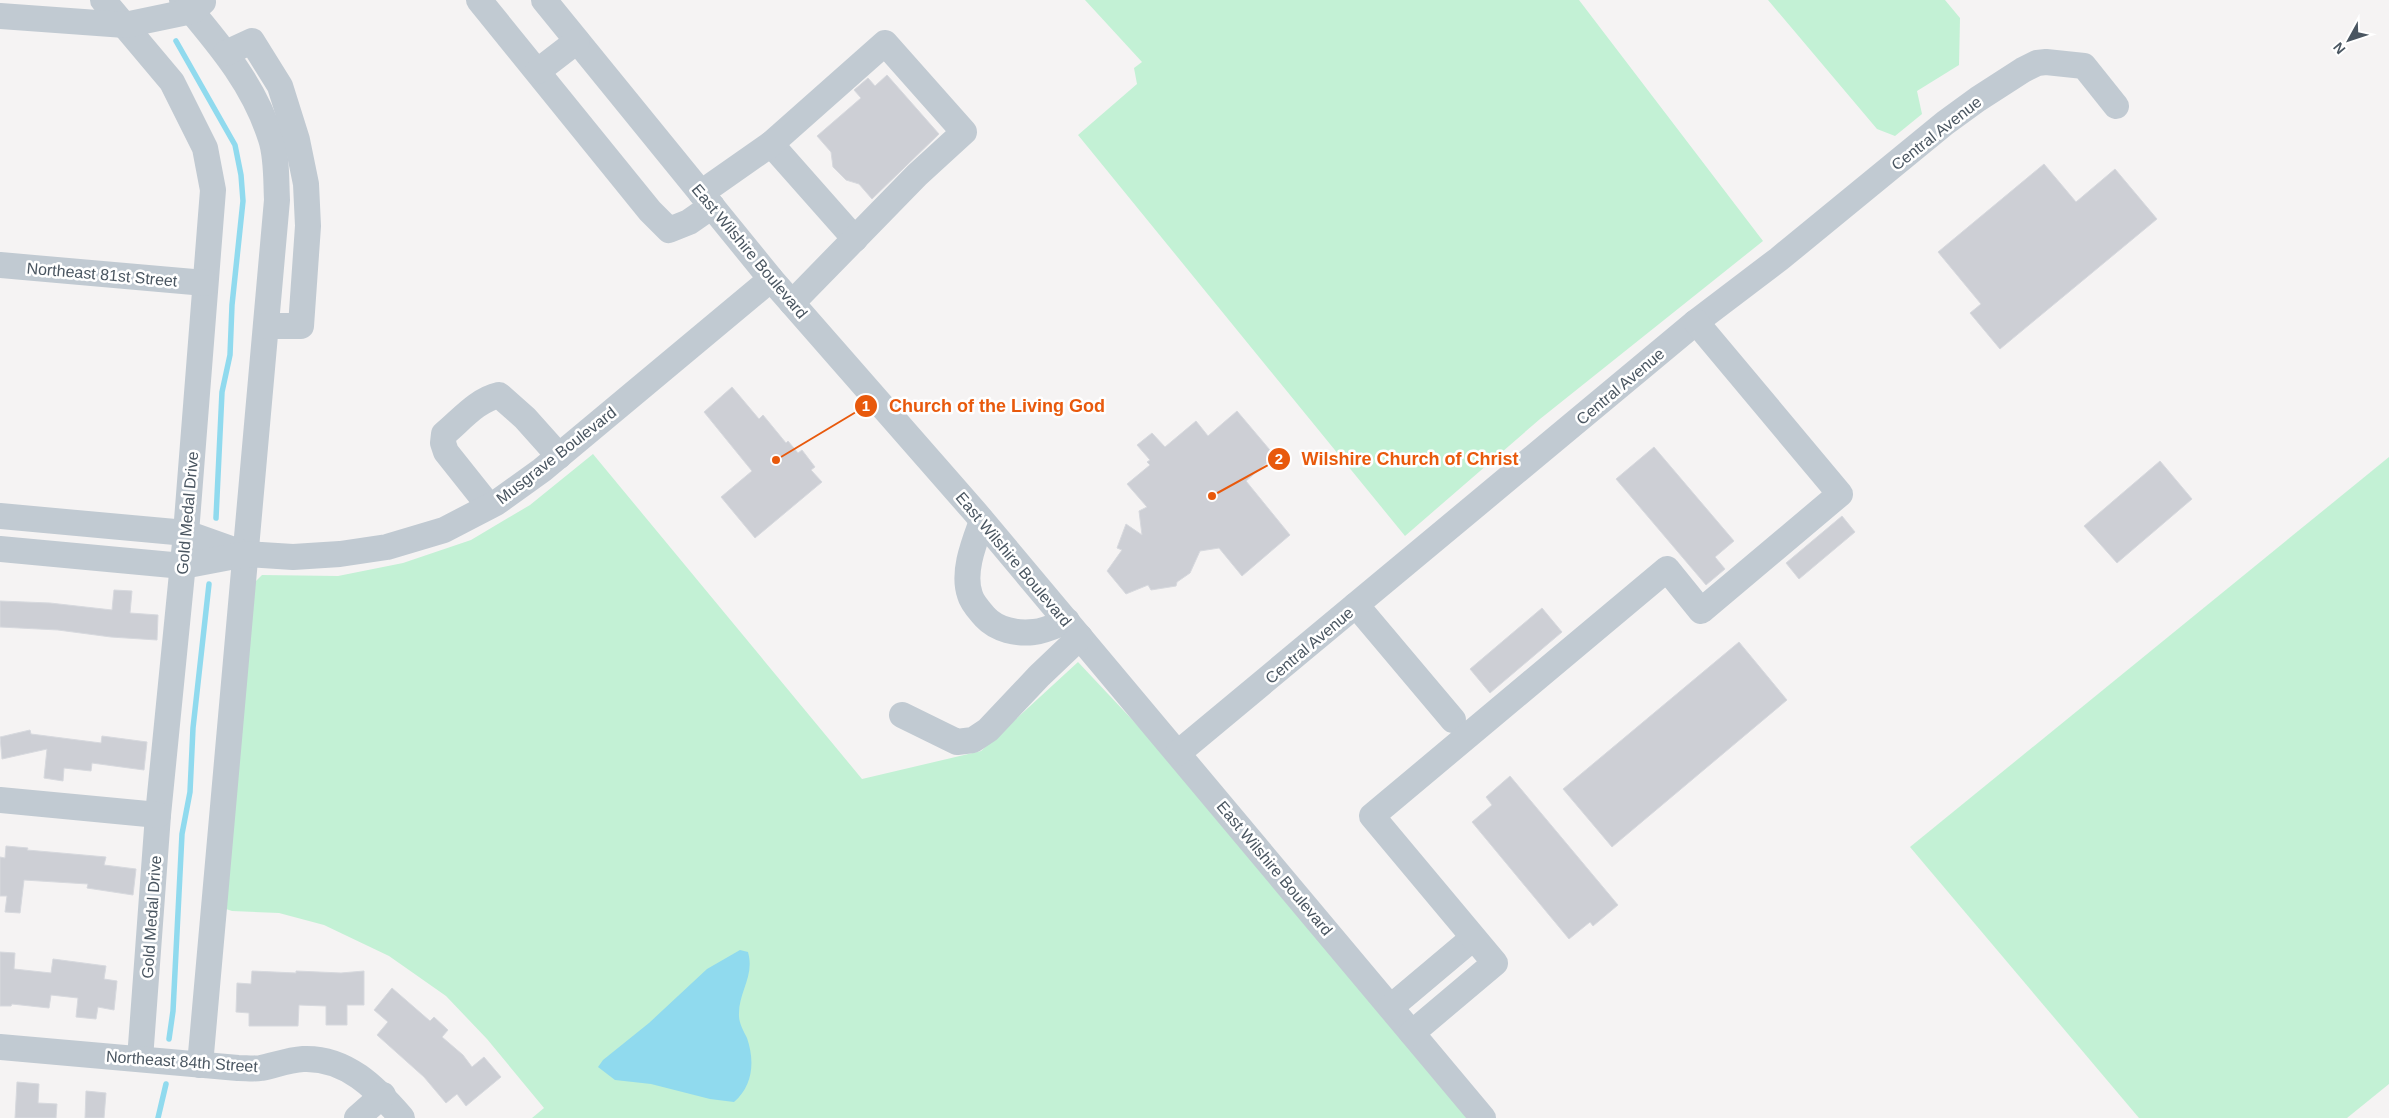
<svg xmlns="http://www.w3.org/2000/svg" width="2389" height="1118" font-family="Helvetica,sans-serif">
<style>
.green{fill:#c3f1d5}
.water{fill:#90daee}
.lines{fill:none;stroke-linecap:round;stroke-linejoin:round}
.stream{stroke:#90daee;stroke-width:5.5}
.building{fill:#cdcfd5;stroke:#d7d9de}
.minor{stroke:#c1cad2;stroke-width:26}
.labels{text-anchor:middle;stroke-width:5;stroke-linejoin:round;paint-order:stroke}
.street-label{font-size:16px;fill:#4a5661;stroke:#fff}
.leader{fill:none;stroke:#e8590c;stroke-width:2}
.callout-dot{fill:#e8590c;stroke:#fff;stroke-width:2}
.mark-label{font-size:15px;text-anchor:middle;font-weight:bold;fill:#fff}
.callout-label{font-size:18px;text-anchor:middle;font-weight:bold;fill:#e8590c;stroke:#fff;stroke-width:5;stroke-linejoin:round;paint-order:stroke}
</style>
<rect width="100%" height="100%" fill="#f5f3f3"/>
<g class="green">
<polygon points="1085,0 1579,0 1763,241 1540,419 1405,536 1078,135 1137,84 1134,68 1142,62"/>
<polygon points="1768,0 1945,0 1960,18 1959,65 1917,91 1922,114 1895,136 1877,129"/>
<polygon points="593,454 862,779 981,751 1078,662 1171,761 1469,1118 532,1118 544,1108 487,1039 446,996 389,956 324,925 279,913 232,911 223,908 251,586 262,575 338,576 403,563 471,540 530,505"/>
<polygon points="2389,457 2389,1084 2347,1118 2139,1118 1910,847"/>
</g>
<path class="water" d="M740,950L748,952C755,977 738,992 739,1016C739,1023 744,1032 747,1038C755,1061 753,1086 734,1102L710,1099L651,1084L615,1080L598,1067L603,1060L649,1023L707,969Z"/>
<g class="lines">
<g class="stream">
<polyline points="176,41 235,145 241,175 243,201 232,305 230,355 222,392 216,518"/>
<polyline points="169,1039 173,1011 182,834 190,792 193,728 209,584"/>
<polyline points="158,1118 166,1084"/>
</g>
</g>
<g class="building">
<polygon points="887,75 939,134 872,199 859,184 846,180 833,167 831,152 817,136 861,98 854,90 868,78 875,86"/>
<polygon points="2044,164 2076,202 2115,169 2157,219 2000,349 1970,313 1981,304 1938,252"/>
<polygon points="732,387 759,419 763,415 786,443 788,441 798,453 802,450 815,467 811,470 822,482 755,538 721,497 752,471 704,412"/>
<polygon points="1237,411 1275,456 1246,481 1290,535 1242,576 1219,548 1200,551 1190,573 1177,582 1176,586 1151,590 1148,585 1126,594 1107,571 1122,550 1117,548 1126,524 1142,535 1139,511 1147,507 1127,484 1150,465 1147,462 1150,460 1137,445 1152,433 1165,447 1196,421 1208,436"/>
<polygon points="1654,447 1734,541 1715,557 1725,569 1706,585 1616,479"/>
<polygon points="2160,461 2192,499 2117,563 2084,526"/>
<polygon points="1842,516 1855,532 1799,579 1786,563"/>
<polygon points="114,590 132,591 130,613 158,615 157,640 111,637 58,630 0,627 0,601 50,603 112,610"/>
<polygon points="1542,608 1562,632 1490,693 1470,669"/>
<polygon points="1739,642 1787,700 1612,847 1563,789"/>
<polygon points="30,730 31,734 101,743 102,736 147,742 144,770 92,763 91,771 64,768 63,781 44,778 47,749 2,759 0,737"/>
<polygon points="1510,776 1618,905 1593,926 1590,922 1569,939 1472,822 1492,805 1486,797"/>
<polygon points="6,846 28,848 27,850 106,857 104,865 136,869 133,895 87,888 88,884 24,880 20,913 5,912 7,896 0,896 0,857 5,858"/>
<polygon points="0,952 15,953 14,969 51,973 53,959 106,966 104,979 117,981 114,1010 98,1007 96,1019 76,1017 78,998 51,995 49,1008 12,1004 11,1006 0,1006"/>
<polygon points="252,971 296,973 296,971 341,973 364,971 364,1005 347,1005 347,1025 326,1025 326,1006 299,1005 298,1026 249,1026 249,1013 236,1012 237,983 251,984"/>
<polygon points="392,988 430,1021 434,1017 448,1030 442,1037 463,1055 472,1067 484,1057 501,1077 466,1106 457,1094 446,1103 424,1077 377,1035 388,1022 374,1010"/>
<polygon points="17,1082 39,1084 38,1103 57,1104 56,1118 15,1118"/>
<polygon points="86,1091 106,1093 104,1118 85,1118"/>
</g>
<g class="lines">
<g class="minor">
<polyline points="103,0 172,82 205,148 213,190 186,533 158,815 140,1059"/>
<path d="M182,0C218,43 254,84 271,139C277,157 276,180 277,200L200,1065"/>
<polyline points="479,0 650,211 669,230 689,222 712,206"/>
<polyline points="544,0 771,279 975,512 1483,1118"/>
<polyline points="0,16 125,25 192,11 203,2"/>
<polyline points="226,53 252,41 280,86 297,140 306,184 308,226 301,326 266,326"/>
<polyline points="538,71 577,41"/>
<polyline points="771,144 855,239"/>
<polyline points="701,193 771,144 885,43 964,132 917,175 792,303"/>
<polyline points="0,265 205,283"/>
<path d="M489,506L446,452L443,443L444,434C461,420 477,400 499,395L525,418L559,456"/>
<polyline points="0,516 186,533 245,554"/>
<path d="M982,521C974,543 962,572 970,595C972,603 980,611 985,617C997,630 1017,634 1034,632C1045,631 1057,625 1067,621"/>
<polyline points="0,549 183,566 246,554 293,557 340,554 387,547 444,530 496,503 542,470 771,279"/>
<polyline points="1356,605 1453,720"/>
<polyline points="902,715 957,742 973,740 988,730 1039,676 1080,637"/>
<polyline points="1178,753 1696,322 1779,259 1945,123 1978,99 2023,70 2037,63 2046,62 2084,66 2116,106"/>
<polyline points="0,800 158,815"/>
<polyline points="1391,1007 1473,938"/>
<polyline points="1412,1033 1495,963 1372,816 1667,569 1701,611 1840,494 1696,322"/>
<path d="M0,1047L238,1068C246,1068 254,1069 261,1068C275,1065 289,1060 303,1059C346,1057 376,1088 402,1118"/>
<polyline points="357,1118 383,1095"/>
</g>
</g>
<g class="labels">
<g class="street-label">
<text transform="translate(1936 133) rotate(-38)" y="6">Central Avenue</text>
<text transform="translate(750 251) rotate(50)" y="6">East Wilshire Boulevard</text>
<text transform="translate(102 274) rotate(5)" y="6">Northeast 81st Street</text>
<text transform="translate(1620 386) rotate(-40)" y="6">Central Avenue</text>
<text transform="translate(556 455) rotate(-38)" y="6">Musgrave Boulevard</text>
<text transform="translate(187 513) rotate(-85)" y="6">Gold Medal Drive</text>
<text transform="translate(1014 559) rotate(50)" y="6">East Wilshire Boulevard</text>
<text transform="translate(1309 645) rotate(-40)" y="6">Central Avenue</text>
<text transform="translate(1275 868) rotate(50)" y="6">East Wilshire Boulevard</text>
<text transform="translate(151 917) rotate(-86)" y="6">Gold Medal Drive</text>
<text transform="translate(182 1061) rotate(4)" y="6">Northeast 84th Street</text>
</g>
</g>
<path class="leader" d="M776 460L866 406M1212 496L1279 459"/>
<g class="callout-dot">
<circle cx="776" cy="460" r="5"/>
<circle cx="1212" cy="496" r="5"/>
<circle cx="866" cy="406" r="12"/>
<circle cx="1279" cy="459" r="12"/>
</g>
<g class="mark-label">
<text x="866" y="411">1</text>
<text x="1279" y="464">2</text>
</g>
<g class="callout-label">
<text x="997" y="412">Church of the Living God</text>
<text x="1410" y="465">Wilshire Church of Christ</text>
</g>
<g transform="translate(2349 40) rotate(230)" stroke="#ffffff" stroke-width="4" paint-order="stroke">
<path d="M0-4L9 19L0 12L-9 19Z" fill="#4a5661"/>
<text y="-8" font-size="14" font-weight="bold" text-anchor="middle" fill="#4a5661">N</text>
</g>
</svg>
